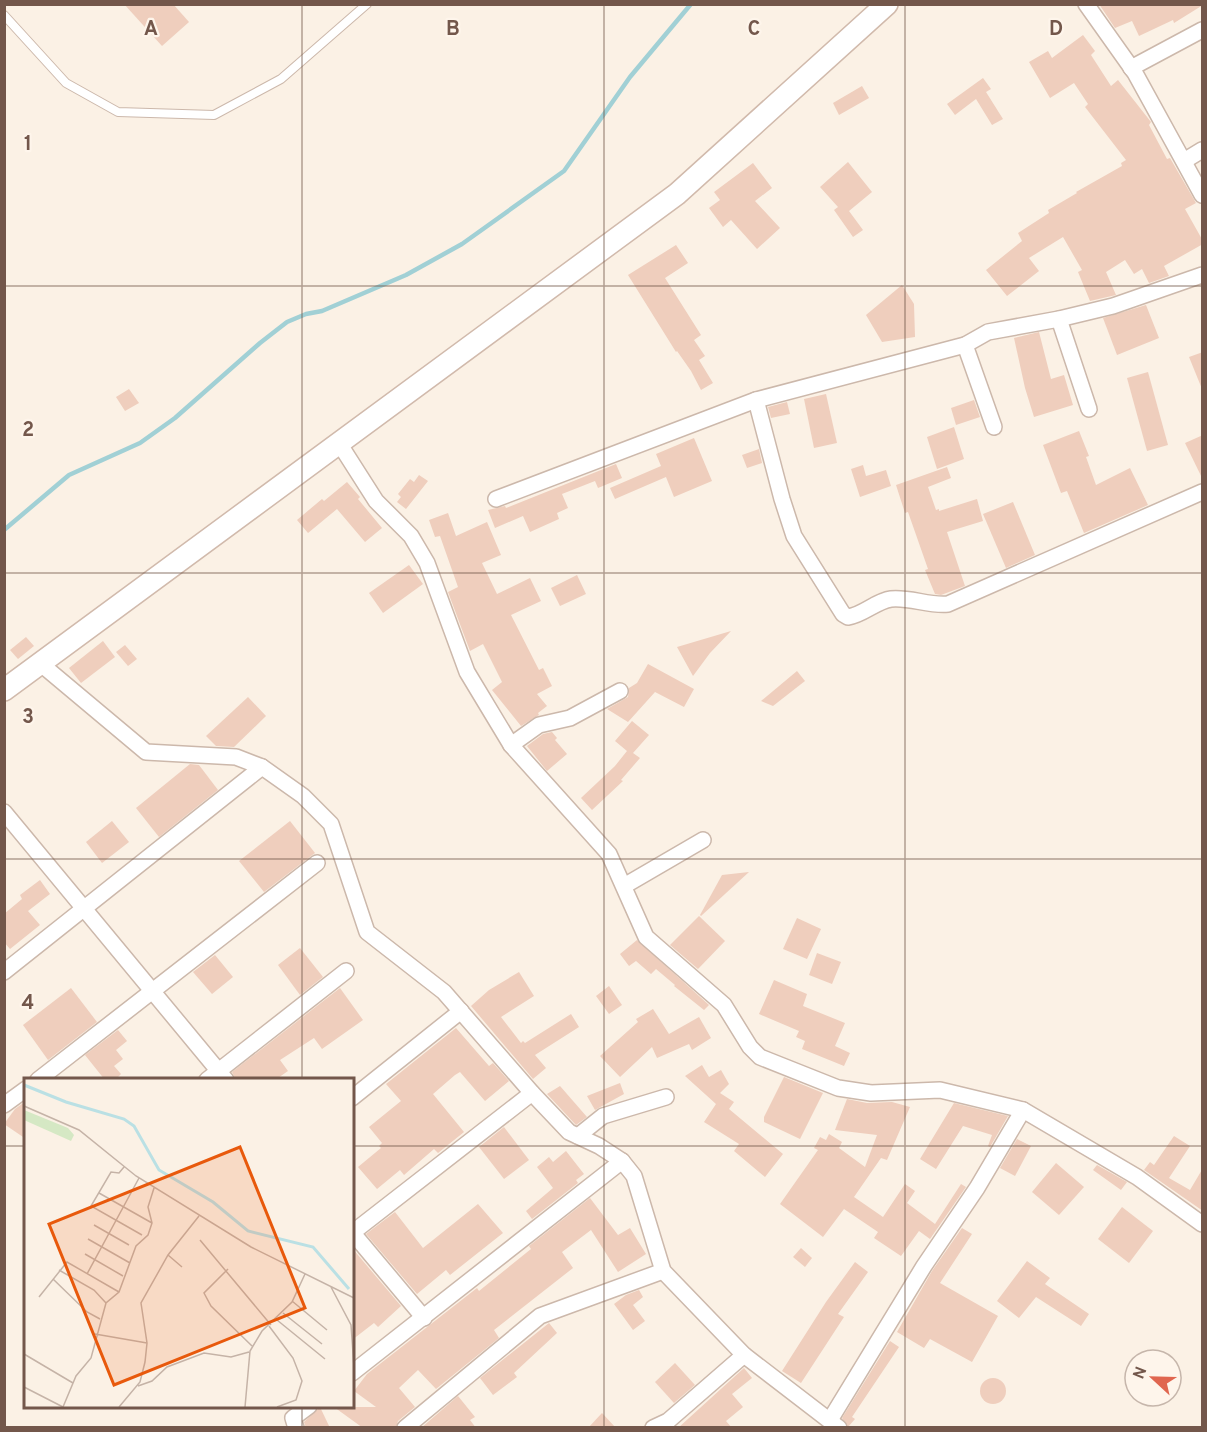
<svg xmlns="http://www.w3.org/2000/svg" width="1207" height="1432" font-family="Overpass,sans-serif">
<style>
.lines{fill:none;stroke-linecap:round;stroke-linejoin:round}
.stream{stroke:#a1d0d5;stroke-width:4.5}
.building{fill:#efcebd}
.lane-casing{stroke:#ccb8ab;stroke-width:10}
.street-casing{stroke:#ccb8ab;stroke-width:18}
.secondary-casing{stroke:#d1baac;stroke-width:24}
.lane{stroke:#fff;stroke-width:8}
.street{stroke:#fff;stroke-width:15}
.secondary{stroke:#fff;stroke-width:21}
.grid{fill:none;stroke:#73574b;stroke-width:1.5;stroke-opacity:0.55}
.inset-river{fill:none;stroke:#bae0e4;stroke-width:3}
.inset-road{fill:none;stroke:#c5b3a7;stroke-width:1.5}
.view{fill:#e8590c;fill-opacity:0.15;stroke:#e8590c;stroke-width:3}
.inset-edge{fill:none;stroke:#73574b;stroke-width:3}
.grid-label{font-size:20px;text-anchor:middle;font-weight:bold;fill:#73574b;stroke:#fef5eb;stroke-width:4.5;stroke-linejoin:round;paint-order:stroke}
</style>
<rect width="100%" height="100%" fill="#fbf1e5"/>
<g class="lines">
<polyline class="stream" points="4,530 69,475 140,443 175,418 260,343 287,322 306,314 322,311 406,275 462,244 564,171 630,77 691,4"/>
</g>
<g class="building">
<polygon points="124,4 173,4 189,22 162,46"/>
<polygon points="1099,4 1203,4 1203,5 1174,23 1173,20 1139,36 1132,21 1115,28"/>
<polygon points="1083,35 1095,51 1091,55 1111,86 1118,80 1151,122 1149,125 1167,159 1170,158 1196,203 1185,209 1203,241 1203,244 1164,266 1169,276 1149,283 1142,269 1134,274 1125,260 1106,272 1116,295 1090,301 1078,272 1082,270 1063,237 1029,258 1039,271 1007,296 986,270 1022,241 1018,233 1049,213 1048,210 1077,193 1076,192 1122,166 1121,163 1126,160 1085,107 1088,104 1074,83 1050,98 1029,62 1048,51 1052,58"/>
<polygon points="983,78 991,89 986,92 1003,119 992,125 976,99 955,115 947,104"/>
<polygon points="862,86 869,98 839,115 833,103"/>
<polygon points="848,162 872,192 849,211 863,230 853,237 834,210 838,207 820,187"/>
<polygon points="753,163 772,188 755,201 780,228 757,249 731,220 723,227 709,208 720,200 714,192"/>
<polygon points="676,245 688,263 665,278 701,335 694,340 705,356 699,360 713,383 701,390 691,371 677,351 676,352 628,275"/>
<polygon points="902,285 914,304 915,337 882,342 866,315"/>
<polygon points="1146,305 1159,338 1117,355 1103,318"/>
<polygon points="1039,332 1051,379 1064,375 1073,405 1034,417 1025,388 1014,338"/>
<polygon points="1203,352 1203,389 1202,389 1189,357"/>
<polygon points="1148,372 1168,445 1147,451 1127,378"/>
<polygon points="129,389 139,403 125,411 116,397"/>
<polygon points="826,394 837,443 814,448 804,399"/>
<polygon points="974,400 980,417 956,425 951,408"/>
<polygon points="787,402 790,414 771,418 768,407"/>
<polygon points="954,427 964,459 937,469 927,437"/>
<polygon points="1079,431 1089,456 1086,457 1096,485 1130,468 1148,505 1084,533 1067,491 1061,493 1043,445"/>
<polygon points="1203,435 1203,480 1185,443"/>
<polygon points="694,438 712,481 674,497 666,477 615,499 610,488 661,466 656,454"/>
<polygon points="759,449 762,463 747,468 742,455"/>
<polygon points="616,464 622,478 598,488 595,481 562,494 568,508 557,513 559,519 530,532 523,516 495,528 488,510 505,506 506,508"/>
<polygon points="863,465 866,476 886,470 891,486 860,497 851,469"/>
<polygon points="947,467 951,478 928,487 936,510 939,509 939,511 977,499 983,521 947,532 965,586 941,595 935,594 925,570 928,569 908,512 905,513 896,485"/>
<polygon points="419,475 428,481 406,509 397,502 401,497 398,494 410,479 414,482"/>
<polygon points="347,482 360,497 358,499 382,528 365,542 337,509 308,533 297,520 322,499 324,501"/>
<polygon points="1013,502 1035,555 1006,568 983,514"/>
<polygon points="448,513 456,536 487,522 501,555 482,563 497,594 530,578 541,601 511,615 539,670 543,668 552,686 537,694 547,706 538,713 539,715 521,726 492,690 502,682 483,644 470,651 448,592 458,587 440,536 435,537 429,520"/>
<polygon points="409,565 423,584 383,613 369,593"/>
<polygon points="577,575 586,594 560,606 551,588"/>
<polygon points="731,631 710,653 693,676 677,647"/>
<polygon points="26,637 34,646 18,659 10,650"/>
<polygon points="103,641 115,657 81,683 69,668"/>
<polygon points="125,645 137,659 128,666 116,652"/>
<polygon points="648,664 694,689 684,707 655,692 628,722 607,709 628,697 629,688 637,683"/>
<polygon points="797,671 805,681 773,706 761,701"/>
<polygon points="248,697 266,716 234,747 216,746 206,736"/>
<polygon points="632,721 649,735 633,753 640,758 621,780 623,781 592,810 581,798 615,766 627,751 615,741"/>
<polygon points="552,732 557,738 555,740 567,754 547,771 527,746 543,734"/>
<polygon points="190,764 199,765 218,790 159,837 136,808"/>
<polygon points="112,821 129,842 102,863 86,842"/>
<polygon points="290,821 315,853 264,892 239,861"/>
<polygon points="749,872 701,916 700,915 722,875"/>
<polygon points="40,880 50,894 28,911 40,925 10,949 4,942 4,914 22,899 20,895"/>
<polygon points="699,916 725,941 698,969 670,945"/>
<polygon points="797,918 821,929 807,959 783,949"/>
<polygon points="637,940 709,1005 704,1010 674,986 675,985 656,969 651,974 636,961 629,966 620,954"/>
<polygon points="300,948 323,977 300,995 278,965"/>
<polygon points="817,953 841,962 832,984 809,975"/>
<polygon points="215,955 233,977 212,994 193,972"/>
<polygon points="519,972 534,996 501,1017 521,1043 523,1041 525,1043 571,1014 579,1027 535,1055 546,1068 533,1079 471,1006 489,990"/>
<polygon points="774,980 807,994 803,1006 845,1023 835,1046 850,1053 844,1066 802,1049 805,1041 796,1037 799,1031 759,1014"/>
<polygon points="609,986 622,1005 609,1014 596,996"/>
<polygon points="71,988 97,1022 48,1060 23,1025"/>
<polygon points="340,988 363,1020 322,1049 314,1038 280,1060 288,1071 275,1080 236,1080 232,1072"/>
<polygon points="653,1009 669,1034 699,1017 711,1038 692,1050 689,1044 657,1058 652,1047 620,1077 600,1056 638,1022 636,1019"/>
<polygon points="456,1028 489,1066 493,1063 509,1081 485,1101 460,1072 455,1075 433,1094 464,1132 438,1153 434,1149 404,1175 400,1170 377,1189 358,1167 381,1148 379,1146 382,1143 369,1127 401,1101 386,1084"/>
<polygon points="118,1030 127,1041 116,1050 123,1059 114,1066 121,1074 115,1080 105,1080 85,1055"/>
<polygon points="702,1065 709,1077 721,1070 729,1084 720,1093 734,1102 729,1109 783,1154 765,1177 734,1151 739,1144 704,1122 716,1104 685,1076"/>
<polygon points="784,1077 823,1093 800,1139 764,1122 764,1117"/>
<polygon points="620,1083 624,1094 595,1110 587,1096"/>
<polygon points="560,1086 587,1117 576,1125 547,1094"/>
<polygon points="847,1099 867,1103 892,1102 910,1107 887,1160 881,1158 854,1197 883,1217 905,1184 915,1191 907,1203 935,1224 961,1184 966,1187 930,1239 919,1231 901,1256 874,1238 878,1232 844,1209 823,1237 780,1204 818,1150 814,1148 820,1137 826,1140 829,1134 842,1142 839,1148 865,1167 877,1135 835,1130"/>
<polygon points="26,1101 26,1139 4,1124 15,1109"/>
<polygon points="954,1103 1008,1116 990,1147 988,1146 992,1135 963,1126 936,1169 920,1159"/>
<polygon points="504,1127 529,1160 504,1179 479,1147"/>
<polygon points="1174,1136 1190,1146 1169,1178 1190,1190 1203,1168 1203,1211 1144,1170 1150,1162 1154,1165"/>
<polygon points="1017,1139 1031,1146 1015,1176 1000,1168"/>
<polygon points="566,1151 584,1174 576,1180 578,1183 532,1219 526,1211 553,1188 537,1167 549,1157 553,1162"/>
<polygon points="1056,1163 1084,1187 1059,1215 1032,1192"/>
<polygon points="1097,1165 1127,1182 1121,1190 1093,1170"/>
<polygon points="590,1198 618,1235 630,1228 646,1254 618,1272 591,1230 562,1252 573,1268 494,1330 499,1338 436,1389 418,1370 399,1388 415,1407 398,1421 396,1428 363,1428 334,1407 376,1407 354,1391 367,1374 477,1288 479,1291 531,1249 529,1246"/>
<polygon points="478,1204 503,1233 450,1275 446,1270 417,1294 366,1234 395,1212 423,1248"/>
<polygon points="1122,1207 1153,1231 1129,1263 1098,1239"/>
<polygon points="962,1228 972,1234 940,1283 998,1316 972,1362 930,1339 924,1348 897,1332 932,1271"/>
<polygon points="352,1248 401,1306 378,1327 374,1323 352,1340"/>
<polygon points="801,1248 812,1258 805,1267 793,1257"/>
<polygon points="1027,1261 1050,1278 1045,1284 1089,1314 1081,1326 1036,1297 1019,1318 997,1301"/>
<polygon points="855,1262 868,1272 838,1314 844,1317 801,1383 782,1371 826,1302"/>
<polygon points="639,1290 643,1297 633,1305 645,1321 633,1330 614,1304 626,1295"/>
<polygon points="549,1323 557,1333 514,1373 517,1377 493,1395 480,1378"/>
<polygon points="890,1341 899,1347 852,1417 855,1419 848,1427 842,1418"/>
<polygon points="675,1363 695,1385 674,1403 655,1382"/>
<polygon points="744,1368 752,1378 732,1394 743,1407 726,1421 732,1428 678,1428"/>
<circle cx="993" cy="1391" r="13"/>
<polygon points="458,1396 475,1417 470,1420 476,1428 421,1428"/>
<polygon points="320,1407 330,1428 306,1428 304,1422"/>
<polygon points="602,1413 616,1428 588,1428"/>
</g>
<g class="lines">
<g class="lane-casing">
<polyline id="lane" points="4,15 66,83 118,112 214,115 281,79 367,4"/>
</g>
<g class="street-casing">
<g id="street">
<polyline points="1086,4 1135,73 1202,195"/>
<polyline points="1131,68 1202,30"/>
<polyline points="1184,161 1202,150"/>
<polyline points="1059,319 1089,409"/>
<polyline points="965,345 994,427"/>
<path d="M756,400L782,499L794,536L843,614L848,617C863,615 876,601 891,599C910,597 929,606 948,604L1202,492"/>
<polyline points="339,443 376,501 411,536 427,563 467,672 511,745 609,854 646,937 724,1005 750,1047 760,1057 838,1088 871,1093 940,1090 1023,1110 1137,1177 1202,1224"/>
<polyline points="496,499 756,400 965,345 988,332 1059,319 1113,306 1202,275"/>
<polyline points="41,664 146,752 236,757 262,767 303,796 331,824 367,932 444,992 532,1093 569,1132 599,1146 622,1161 634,1176 663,1271 744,1355 839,1428"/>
<polyline points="511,745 539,725 570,718 620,691"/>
<polyline points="4,812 226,1080"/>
<polyline points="624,886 703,840"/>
<polyline points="4,972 262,767"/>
<polyline points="38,1080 317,863"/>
<polyline points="207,1080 346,971"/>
<polyline points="352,1098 461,1011"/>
<polyline points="4,1105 26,1089"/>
<polyline points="578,1136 603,1116 666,1097"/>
<polyline points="352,1232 424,1318"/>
<polyline points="352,1233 532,1093"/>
<polyline points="352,1373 622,1161"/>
<polyline points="830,1420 924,1266 977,1188 1023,1110"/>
<polyline points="296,1428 293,1418 309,1406"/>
<polyline points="405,1428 540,1316 663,1271"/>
<polyline points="653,1428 668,1421 744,1355"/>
</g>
</g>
<g class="secondary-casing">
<polyline id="secondary" points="4,690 677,194 887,4"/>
</g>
<use href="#lane" class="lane"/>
<use href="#street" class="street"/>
<use href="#secondary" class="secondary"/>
</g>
<path class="grid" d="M302,4V1080M604,4V1428M905,4V1428M4,286H1202M4,573H1202M4,859H1202M4,1146H26M352,1146H1202M302,1406V1428"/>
<g transform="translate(24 1078)">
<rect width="330" height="330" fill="#fbf1e5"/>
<path d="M0,32L44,50L50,57L47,63L0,42Z" fill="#d5e8c4"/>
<path class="inset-river" d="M0,7L42,24L100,41L110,48L135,92L189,124L224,153L289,169L325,211"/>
<path class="inset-road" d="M0,28L55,52L112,98L227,169L330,220M100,89L95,95L87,94L67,128L118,157M75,115L128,145M70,147L105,167M64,161L106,185M176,162L247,247M61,176L99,198M144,177L158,189M204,191L180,215L187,228L228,268M35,192L70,212L82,225M63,196L115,100M29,201L63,234L76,241M307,209L327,247L330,289M15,219L43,184L95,214M268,223L303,252M259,235L298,266M253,242L301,281M245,248L269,280L278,303L272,322L253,329M71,256L123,265M0,276L49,305M114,308L128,303L143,289L180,275L207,279L225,274M0,309L39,329M39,329L52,298L67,280L82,225L95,214L112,168L124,157L128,145L124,129L130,110M95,329L116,304L121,284L123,265L117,225L144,177L175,138M221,329L226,273L238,253L268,224L281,196"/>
<path class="view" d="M216,69L281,230L90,307L25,146Z"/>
<rect width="330" height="330" class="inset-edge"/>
</g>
<g class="grid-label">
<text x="151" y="35">A</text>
<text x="453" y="35">B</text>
<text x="754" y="35">C</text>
<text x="1056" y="35">D</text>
<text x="28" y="150">1</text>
<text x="28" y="436">2</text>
<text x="28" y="723">3</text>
<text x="28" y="1009">4</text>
</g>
<rect width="1207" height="1432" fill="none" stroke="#73574b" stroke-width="12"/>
<g transform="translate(1153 1378) rotate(292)"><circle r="28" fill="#fef5eb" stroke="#c6b6ab" stroke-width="1.5"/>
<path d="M0-4.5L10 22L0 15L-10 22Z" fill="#e0664f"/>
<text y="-9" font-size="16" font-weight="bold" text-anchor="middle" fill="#73574b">N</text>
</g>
</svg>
